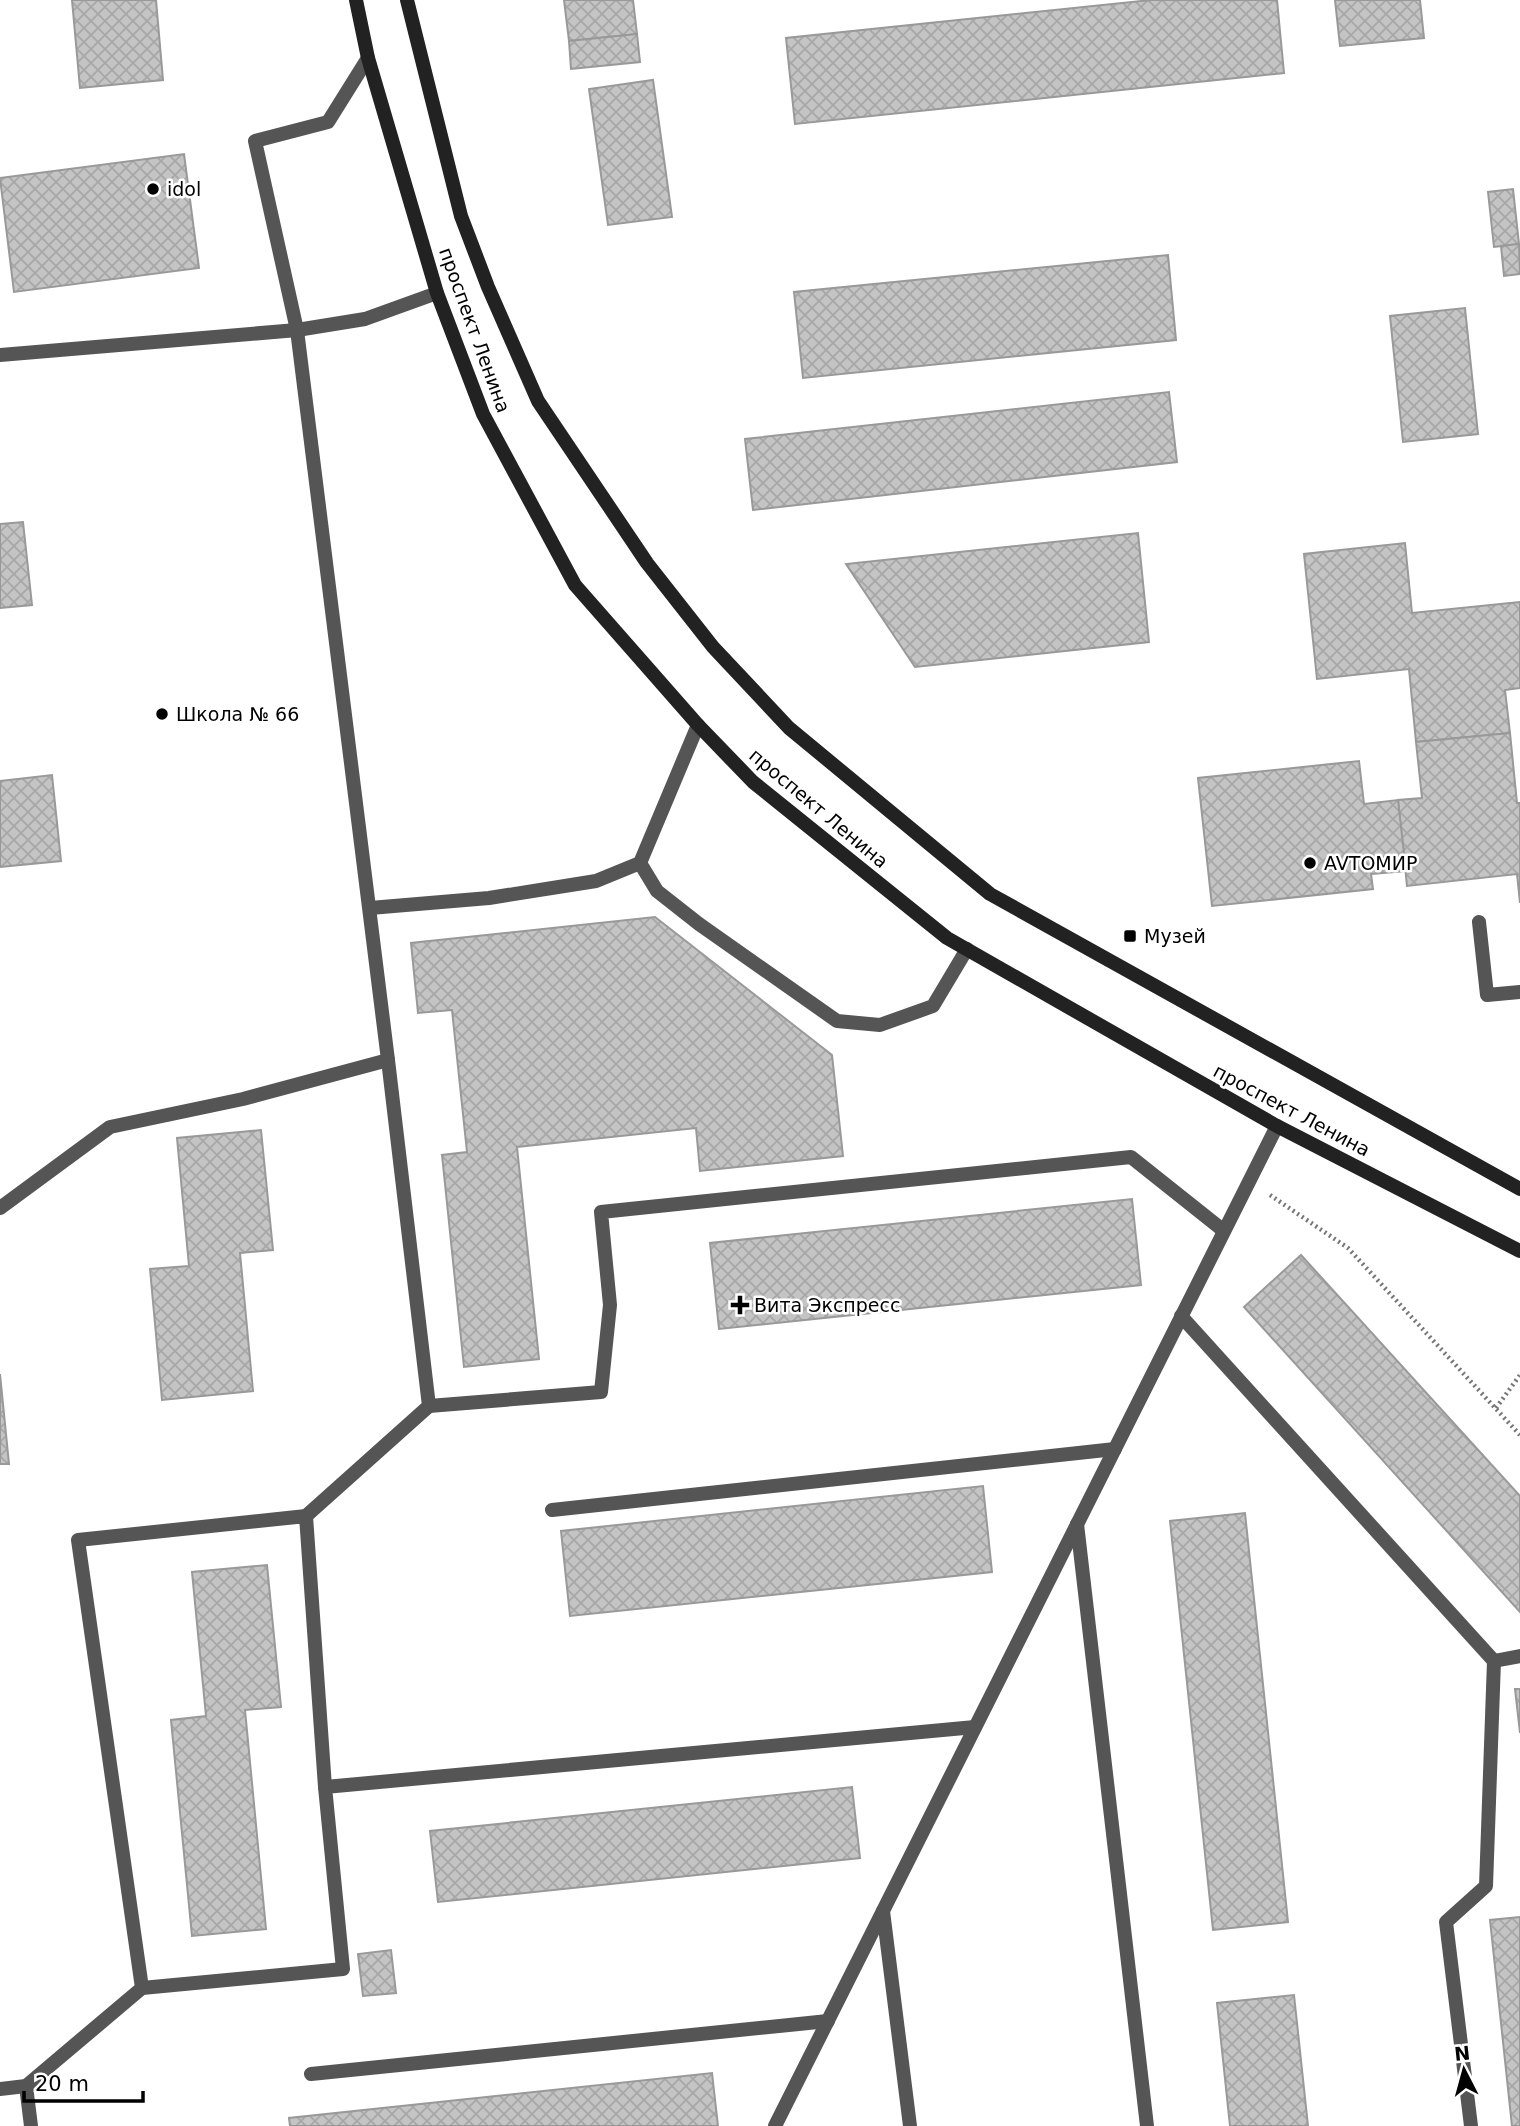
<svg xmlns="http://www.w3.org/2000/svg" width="1520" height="2126" font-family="'DejaVu Sans',sans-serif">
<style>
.building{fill:url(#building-cross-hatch);stroke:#999;stroke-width:2}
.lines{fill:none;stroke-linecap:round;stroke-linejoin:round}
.path{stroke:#777;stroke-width:4.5;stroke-dasharray:2 3.5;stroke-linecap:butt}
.service{stroke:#555;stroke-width:14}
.secondary{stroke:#222;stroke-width:14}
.poi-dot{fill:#000;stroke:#fff;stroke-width:2.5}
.labels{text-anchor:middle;stroke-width:5;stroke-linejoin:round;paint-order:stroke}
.poi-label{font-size:19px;fill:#000;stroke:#fff;text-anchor:start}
.street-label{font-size:19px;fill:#000;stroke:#fff}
</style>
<defs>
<pattern id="building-cross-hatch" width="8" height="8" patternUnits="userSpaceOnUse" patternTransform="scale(1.75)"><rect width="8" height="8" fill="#c4c4c4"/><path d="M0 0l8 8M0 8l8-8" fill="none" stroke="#a7a7a7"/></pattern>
</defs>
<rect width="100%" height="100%" fill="#fff"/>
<g class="building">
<polygon points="72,0 156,0 163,80 80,88"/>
<polygon points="564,0 633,0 637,34 569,41"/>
<polygon points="1151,0 1277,0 1284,73 795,124 786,38"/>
<polygon points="1335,0 1420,0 1424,38 1340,46"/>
<polygon points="637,34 640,62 571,69 569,41"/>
<polygon points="653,80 672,217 608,225 589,89"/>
<polygon points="184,154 199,268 14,292 0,178"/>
<polygon points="1513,189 1519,244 1494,247 1488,192"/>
<polygon points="1519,244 1520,274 1504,276 1501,246"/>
<polygon points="1168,255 1176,340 803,378 794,292"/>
<polygon points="1465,308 1478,434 1403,442 1390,316"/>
<polygon points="1169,392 1177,462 753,510 745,439"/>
<polygon points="23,522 32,605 0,608 0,524"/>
<polygon points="1138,533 1149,642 915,667 846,564"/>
<polygon points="1405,543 1412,613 1520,602 1520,688 1505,690 1510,733 1416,742 1409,669 1317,679 1304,554"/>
<polygon points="1510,733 1517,803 1520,803 1520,903 1517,874 1407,886 1398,800 1422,798 1416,742"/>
<polygon points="1359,761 1364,804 1398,800 1406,871 1371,874 1373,889 1212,906 1198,778"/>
<polygon points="52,775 61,861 0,867 0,781"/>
<polygon points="655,917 832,1055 843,1156 700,1171 696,1128 517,1147 539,1359 464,1367 442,1155 467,1152 452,1010 418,1013 411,943"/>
<polygon points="261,1130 273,1250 240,1253 253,1391 162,1400 150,1269 189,1266 177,1138"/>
<polygon points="1132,1199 1141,1285 719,1329 710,1243"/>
<polygon points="1301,1255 1520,1496 1520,1612 1244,1307"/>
<polygon points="0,1374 9,1464 0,1464"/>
<polygon points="983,1486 992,1572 570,1616 561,1531"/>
<polygon points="1245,1513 1288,1922 1213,1930 1170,1521"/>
<polygon points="267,1565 281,1707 245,1710 266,1929 192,1936 171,1720 206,1716 192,1572"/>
<polygon points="1515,1689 1520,1689 1520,1733"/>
<polygon points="852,1787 860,1858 438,1902 430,1831"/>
<polygon points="1520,1917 1520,2126 1512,2126 1490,1920"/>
<polygon points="391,1950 396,1993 363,1996 358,1954"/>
<polygon points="1294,1995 1308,2126 1230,2126 1217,2003"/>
<polygon points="712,2073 718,2126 290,2126 289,2118"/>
</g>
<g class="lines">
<g class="path">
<polyline points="1270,1195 1348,1248 1520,1435"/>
<polyline points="1496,1408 1520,1375"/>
</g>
<g class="service">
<polyline points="0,355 297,330 365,319 437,293"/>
<polyline points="640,863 657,891 699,924 837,1021 880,1025 933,1006 967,949"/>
<polyline points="370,908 489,898 596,881 640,863 698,725"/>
<polyline points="1479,922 1487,995 1520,992"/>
<polyline points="0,1208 110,1127 243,1099 388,1060 297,330 255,141 328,122 368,58"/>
<polyline points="1181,1316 1494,1661 1486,1886 1446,1922 1471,2126"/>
<polyline points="429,1406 601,1392 610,1305 601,1212 1131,1157 1224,1231"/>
<polyline points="552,1510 1115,1449"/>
<polyline points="306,1516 429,1406 388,1060"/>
<polyline points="1077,1524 1147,2126"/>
<polyline points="1494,1661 1520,1656"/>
<polyline points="883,1911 910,2126"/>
<polyline points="142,1988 343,1969 325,1787 975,1727"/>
<polyline points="311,2074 828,2021"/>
<polyline points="26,2086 31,2126"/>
<polyline points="0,2089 26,2086 142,1988 78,1540 306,1516 325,1787"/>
<polyline points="775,2126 1277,1126"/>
</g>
<g class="secondary">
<polyline points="356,0 368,58 437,293 483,414 575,585 698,725 753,782 947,938 1277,1126 1520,1251"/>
<polyline points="407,0 461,216 488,287 538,401 647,563 713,647 789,728 990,894 1520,1189"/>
</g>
</g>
<g class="poi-dot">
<circle cx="153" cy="189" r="7"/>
<circle cx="162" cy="714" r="7"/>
<circle cx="1310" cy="863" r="7"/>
<rect x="1123" y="929" width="14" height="14" rx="3.5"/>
<path d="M736.5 1294.5h7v7h7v7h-7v7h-7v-7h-7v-7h7z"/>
</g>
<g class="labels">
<g class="poi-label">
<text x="167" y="196">idol</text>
<text x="176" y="721">Школа № 66</text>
<text x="1324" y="870">AVTOМИР</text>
<text x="1144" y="943">Музей</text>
<text x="754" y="1312">Вита Экспресс</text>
</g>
<g class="street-label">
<text transform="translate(475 330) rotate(70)" y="7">проспект Ленина</text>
<text transform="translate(819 808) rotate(40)" y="7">проспект Ленина</text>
<text transform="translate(1292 1110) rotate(28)" y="7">проспект Ленина</text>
</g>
</g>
<g transform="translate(1464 2070) rotate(354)" stroke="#ffffff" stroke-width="5" paint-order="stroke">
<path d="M0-5L12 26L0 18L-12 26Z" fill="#000000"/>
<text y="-10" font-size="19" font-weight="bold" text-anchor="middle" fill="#000000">N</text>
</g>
<path d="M24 2091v10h119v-10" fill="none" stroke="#000000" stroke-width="3.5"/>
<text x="35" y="2091" font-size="21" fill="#000000" stroke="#ffffff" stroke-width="5" paint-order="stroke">20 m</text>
</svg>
